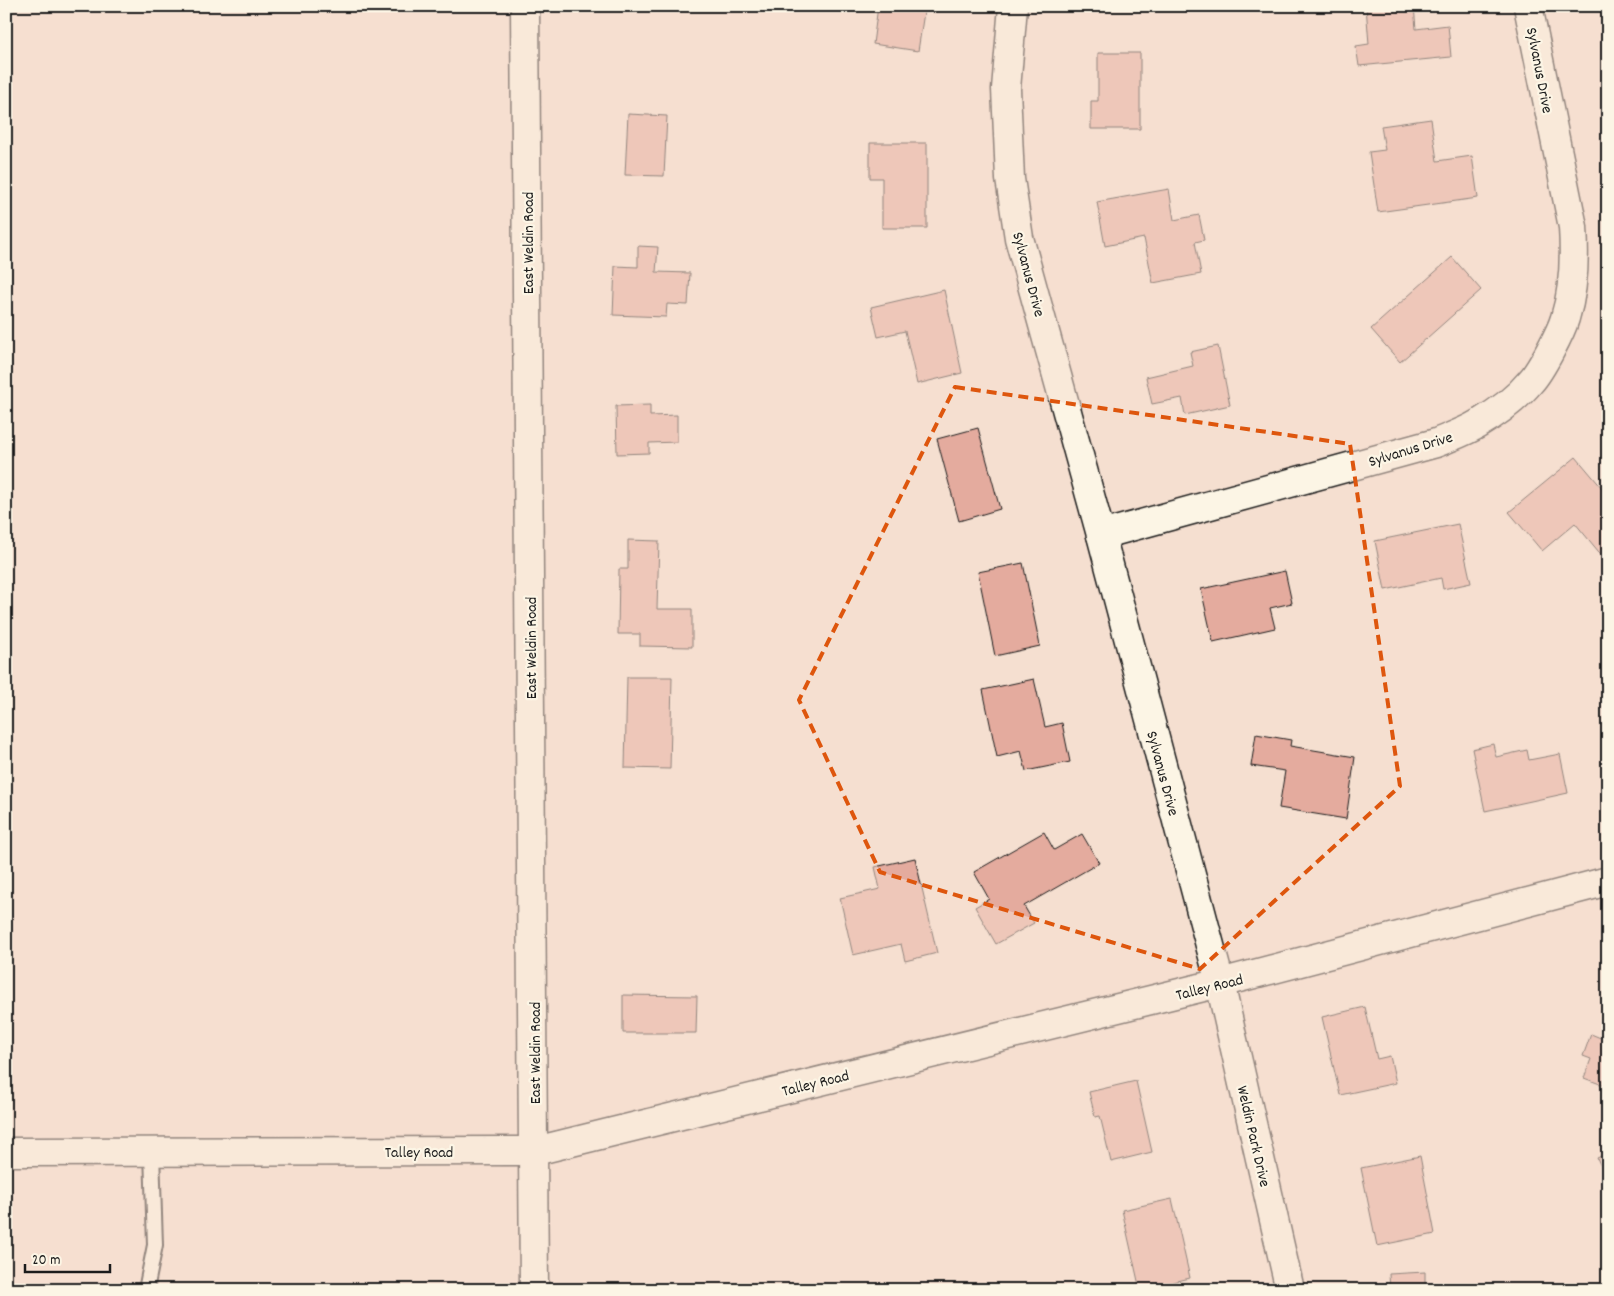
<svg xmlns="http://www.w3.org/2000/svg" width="1614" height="1296" font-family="Dekko,sans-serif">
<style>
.building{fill:#e4ab9e;stroke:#1c1c1c}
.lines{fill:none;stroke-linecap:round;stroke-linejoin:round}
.lane-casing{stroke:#1c1c1c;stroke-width:18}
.street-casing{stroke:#1c1c1c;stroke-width:31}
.secondary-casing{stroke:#1c1c1c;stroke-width:31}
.lane{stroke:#fcf5e5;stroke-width:14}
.street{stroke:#fcf5e5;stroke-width:28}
.secondary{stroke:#fcf5e5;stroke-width:28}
.marked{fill:none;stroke:#de560d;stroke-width:4;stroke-dasharray:10 6;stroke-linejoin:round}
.labels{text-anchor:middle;stroke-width:4.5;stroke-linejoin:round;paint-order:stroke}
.street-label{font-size:16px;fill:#1c1c1c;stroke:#fcf5e5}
</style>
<rect width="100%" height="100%" fill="#f5dfd0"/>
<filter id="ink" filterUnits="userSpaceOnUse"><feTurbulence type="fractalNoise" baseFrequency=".02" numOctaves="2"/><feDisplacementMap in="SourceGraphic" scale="10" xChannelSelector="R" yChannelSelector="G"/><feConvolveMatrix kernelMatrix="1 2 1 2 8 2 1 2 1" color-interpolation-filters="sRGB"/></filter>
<g filter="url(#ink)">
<g class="building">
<rect x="616" y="6" width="53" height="4"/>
<polygon points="878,6 925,6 918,51 873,44"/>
<polygon points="1366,6 1414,6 1416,29 1448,25 1451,57 1359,66 1356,46 1369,44"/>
<polygon points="1098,53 1140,53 1140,129 1091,129 1091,101 1098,101"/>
<polygon points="628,114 667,116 664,176 625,175"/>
<polygon points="1431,119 1437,161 1472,156 1478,198 1378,212 1369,152 1385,150 1381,126"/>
<polygon points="870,143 927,143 927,228 882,228 882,178 870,178"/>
<polygon points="1169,189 1174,220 1199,215 1204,240 1195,242 1201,274 1153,283 1144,238 1105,246 1097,202"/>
<polygon points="638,246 658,247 656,272 690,273 688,305 667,304 666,317 613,315 615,266 638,267"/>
<polygon points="1452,257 1481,290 1400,362 1371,329"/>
<polygon points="944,290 962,373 917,384 905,331 878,337 871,307"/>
<polygon points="1218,346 1230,405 1185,415 1182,398 1152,404 1146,377 1193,366 1190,352"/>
<polygon points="650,405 650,416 677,415 677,442 649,443 649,453 617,454 616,406"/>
<polygon points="978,428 1000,509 959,521 937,439"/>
<polygon points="1576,457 1608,495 1608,563 1575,523 1542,551 1509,512"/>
<polygon points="1458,524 1471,583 1443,589 1441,578 1385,590 1375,541"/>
<polygon points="628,540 659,541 657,609 692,609 692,647 640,646 640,634 618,634 619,569 628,569"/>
<polygon points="1023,563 1040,646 995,656 978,572"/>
<polygon points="1285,571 1292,603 1270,608 1275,628 1213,642 1201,589"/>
<polygon points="627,677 672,677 670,769 625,768"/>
<polygon points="1034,679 1045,727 1062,723 1070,762 1026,771 1021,751 997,757 983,690"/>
<polygon points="1256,734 1291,740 1290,746 1355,757 1346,819 1279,808 1285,771 1251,766"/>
<polygon points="1493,744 1496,757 1527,750 1529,760 1560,754 1568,793 1485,811 1472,749"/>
<polygon points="1044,832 1054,850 1082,834 1099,863 1024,906 1034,923 996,944 975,907 989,899 974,872"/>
<polygon points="915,858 937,953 905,961 901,944 853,955 840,898 880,889 875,867"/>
<polygon points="623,995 697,996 696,1033 623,1033"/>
<polygon points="1365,1007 1377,1059 1390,1056 1396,1083 1340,1095 1322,1017"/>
<polygon points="1608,1027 1608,1087 1584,1078 1591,1059 1583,1056 1591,1034 1603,1039"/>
<polygon points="1136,1081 1152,1152 1111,1162 1100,1116 1095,1117 1089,1092"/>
<polygon points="1608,1153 1608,1181 1597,1158"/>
<polygon points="1420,1156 1435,1234 1377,1246 1361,1168"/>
<polygon points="1172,1199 1190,1278 1140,1290 1122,1210"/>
<polygon points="1425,1272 1425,1290 1390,1290 1389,1274"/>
</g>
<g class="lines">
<g class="lane-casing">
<polyline id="lane" points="146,1290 155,1245 152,1152"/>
</g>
<g class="street-casing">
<g id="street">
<polyline points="1013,6 1006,89 1010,179 1019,238 1101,535 1220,983 1290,1290"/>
<path d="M1101,535L1436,443C1450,437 1465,432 1478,424C1497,413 1517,398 1531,381C1541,370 1561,332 1565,318C1574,289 1575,257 1573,227L1528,6"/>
<polyline points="6,1152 535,1151"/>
</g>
</g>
<g class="secondary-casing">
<g id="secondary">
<polyline points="525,6 534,1290"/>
<polyline points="535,1151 1220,983 1608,881"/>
</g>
</g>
<use href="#lane" class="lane"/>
<use href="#street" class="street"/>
<use href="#secondary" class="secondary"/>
</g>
</g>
<path d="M0 0H1614V1296H0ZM955,387L1350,444L1400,786L1200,969L880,872L799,700Z" fill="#f5dfd0" fill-opacity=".55" fill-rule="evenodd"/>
<path class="marked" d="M955,387L1350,444L1400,786L1200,969L880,872L799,700Z"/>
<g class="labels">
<g class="street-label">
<text transform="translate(1541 70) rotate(79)" y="6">Sylvanus Drive</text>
<text transform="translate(527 243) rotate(-90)" y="6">East Weldin Road</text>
<text transform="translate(1030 274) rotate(75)" y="6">Sylvanus Drive</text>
<text transform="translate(1410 448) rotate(-17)" y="6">Sylvanus Drive</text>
<text transform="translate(530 648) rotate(-90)" y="6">East Weldin Road</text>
<text transform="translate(1164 773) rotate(75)" y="6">Sylvanus Drive</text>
<text transform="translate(1209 986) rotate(-14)" y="6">Talley Road</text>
<text transform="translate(534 1053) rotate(-90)" y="6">East Weldin Road</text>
<text transform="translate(815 1082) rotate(-14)" y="6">Talley Road</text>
<text transform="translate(1255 1136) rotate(77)" y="6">Weldin Park Drive</text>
<text x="419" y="1157">Talley Road</text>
</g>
</g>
<rect width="1614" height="1296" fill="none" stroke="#fcf5e5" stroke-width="25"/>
<rect x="12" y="12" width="1589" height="1271" fill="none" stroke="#1c1c1c" stroke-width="2" filter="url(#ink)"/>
<path d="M25 1264v8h85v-8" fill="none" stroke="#1c1c1c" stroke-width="2.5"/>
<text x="32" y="1264" font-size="15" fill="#1c1c1c" stroke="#fcf5e5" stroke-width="4" paint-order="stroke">20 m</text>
</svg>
